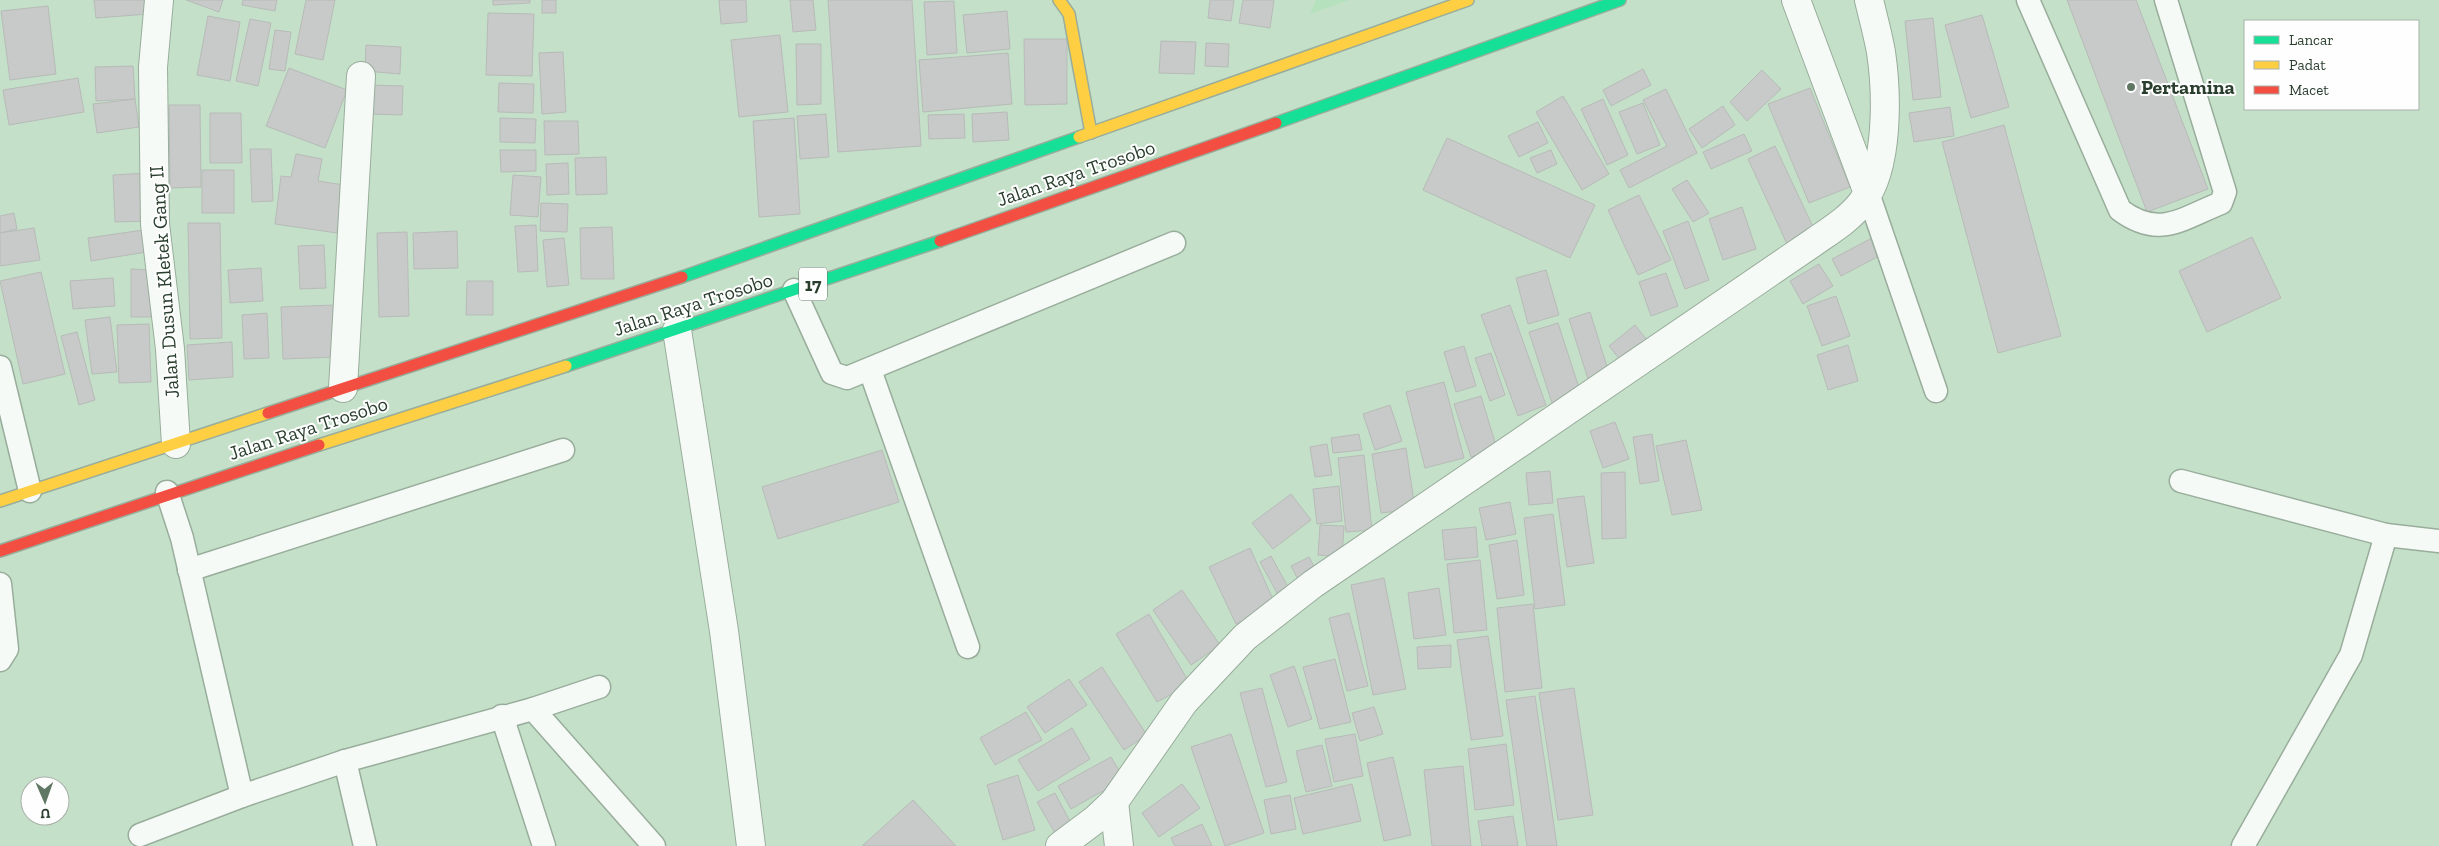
<svg xmlns="http://www.w3.org/2000/svg" width="2439" height="846" font-family="'Zilla Slab',serif">
<style>
.built{fill:#b5e1bc}
.building{fill:#c7cac8;stroke:#b7bbb8}
.lines{fill:none;stroke-linecap:round;stroke-linejoin:round}
.lane-casing{stroke:#98ad9b;stroke-width:25}
.street-casing{stroke:#98ad9b;stroke-width:30}
.fast-casing{stroke:#98ad9b;stroke-width:14}
.slow-casing{stroke:#98ad9b;stroke-width:14}
.jam-casing{stroke:#98ad9b;stroke-width:14}
.lane{stroke:#f6faf7;stroke-width:22}
.street{stroke:#f6faf7;stroke-width:28}
.fast{stroke:#16e098;stroke-width:11}
.slow{stroke:#ffcf43;stroke-width:11}
.jam{stroke:#f24e42;stroke-width:11}
.poi-dot{fill:#607764;stroke:#fefefe;stroke-width:2}
.labels{text-anchor:middle;stroke-width:4;stroke-linejoin:round;paint-order:stroke}
.shield{fill:#fefefe;stroke:#69786c;stroke-width:1}
.shield-label{font-size:19px;font-weight:bold;fill:#293e2d}
.poi-label{font-size:20px;font-weight:bold;fill:#293e2d;stroke:#fefefe;text-anchor:start}
.street-label{font-size:20px;fill:#293e2d;stroke:#fefefe}
</style>
<rect width="100%" height="100%" fill="#c5e0c9"/>
<polygon class="built" points="1316,0 1349,0 1310,14"/>
<g class="building">
<polygon points="94,0 148,0 149,14 96,18"/>
<polygon points="186,0 223,0 219,12"/>
<polygon points="243,0 277,0 275,11 242,5"/>
<polygon points="306,0 335,0 323,60 295,54"/>
<polygon points="493,0 530,0 530,3 493,5"/>
<rect x="542" y="0" width="14" height="13"/>
<polygon points="719,0 746,0 747,22 721,24"/>
<polygon points="790,0 813,0 816,30 793,32"/>
<polygon points="828,0 912,0 921,146 838,152"/>
<polygon points="1210,0 1234,0 1231,21 1208,18"/>
<polygon points="1243,0 1274,0 1270,28 1239,23"/>
<polygon points="2067,0 2136,0 2208,189 2147,212"/>
<polygon points="954,1 957,53 927,55 924,2"/>
<polygon points="48,6 56,74 10,80 1,11"/>
<polygon points="1007,11 1010,49 967,53 963,15"/>
<polygon points="488,13 534,14 532,76 486,75"/>
<polygon points="1982,15 2009,107 1971,118 1945,25"/>
<polygon points="208,16 240,22 230,81 197,75"/>
<polygon points="1933,18 1941,97 1913,100 1905,21"/>
<polygon points="250,19 271,23 258,86 236,81"/>
<polygon points="275,30 291,32 285,71 269,69"/>
<polygon points="780,35 788,112 739,117 731,40"/>
<polygon points="1024,39 1067,39 1067,104 1025,105"/>
<polygon points="1161,41 1196,42 1194,74 1159,73"/>
<polygon points="1206,43 1229,44 1228,67 1205,66"/>
<polygon points="796,44 821,44 821,104 797,105"/>
<polygon points="366,45 401,47 400,74 365,71"/>
<polygon points="563,52 566,112 542,114 539,53"/>
<polygon points="1008,53 1012,104 923,112 919,60"/>
<polygon points="133,66 135,99 96,101 95,67"/>
<polygon points="289,68 347,90 325,148 266,126"/>
<polygon points="1643,69 1651,85 1611,106 1603,90"/>
<polygon points="1762,70 1781,89 1747,121 1730,102"/>
<polygon points="78,78 84,112 9,125 3,90"/>
<polygon points="499,83 534,84 533,113 498,112"/>
<polygon points="369,85 403,86 402,115 369,114"/>
<polygon points="1810,88 1850,187 1809,203 1768,104"/>
<polygon points="1666,89 1697,153 1629,188 1620,170 1667,146 1643,100"/>
<polygon points="1563,96 1609,174 1582,190 1536,112"/>
<polygon points="135,99 139,127 97,133 93,104"/>
<polygon points="1603,99 1628,155 1607,165 1581,109"/>
<polygon points="1643,103 1660,145 1637,154 1619,112"/>
<polygon points="169,105 200,105 201,187 170,188"/>
<polygon points="1723,106 1735,125 1702,148 1689,129"/>
<polygon points="1950,107 1954,136 1914,142 1909,113"/>
<polygon points="1007,112 1009,140 973,142 972,114"/>
<polygon points="210,113 241,113 242,163 210,163"/>
<polygon points="826,114 829,157 800,159 797,116"/>
<polygon points="964,114 965,138 929,139 928,115"/>
<polygon points="500,118 536,119 535,143 500,142"/>
<polygon points="794,118 800,214 759,217 753,121"/>
<polygon points="544,121 578,121 579,154 545,155"/>
<polygon points="1538,122 1548,143 1519,157 1508,136"/>
<polygon points="2004,125 2061,336 1998,353 1942,142"/>
<polygon points="1744,134 1752,151 1711,169 1703,152"/>
<polygon points="1447,138 1595,205 1570,258 1423,190"/>
<polygon points="1775,146 1815,231 1787,244 1748,159"/>
<polygon points="250,149 271,149 273,201 252,202"/>
<polygon points="500,150 536,150 536,171 501,172"/>
<polygon points="1551,150 1557,164 1537,173 1530,158"/>
<polygon points="296,154 322,159 318,181 344,185 337,233 275,224 281,176 291,177"/>
<polygon points="606,157 607,194 576,195 575,158"/>
<polygon points="568,163 569,194 547,195 546,164"/>
<rect x="202" y="170" width="32" height="43"/>
<polygon points="148,173 150,221 115,222 113,175"/>
<polygon points="513,175 541,177 538,217 510,215"/>
<polygon points="1687,180 1709,213 1693,222 1672,189"/>
<polygon points="1639,195 1671,260 1638,275 1608,210"/>
<polygon points="541,203 568,204 567,232 540,231"/>
<polygon points="1742,207 1756,249 1723,260 1709,219"/>
<polygon points="14,213 17,229 0,233 0,216"/>
<polygon points="1688,221 1709,280 1685,289 1663,231"/>
<polygon points="188,223 220,223 222,338 190,339"/>
<polygon points="536,225 538,271 518,272 515,226"/>
<polygon points="612,227 614,279 581,279 580,228"/>
<polygon points="34,228 40,260 0,266 0,233"/>
<polygon points="150,229 153,251 91,261 88,238"/>
<polygon points="457,231 458,268 414,269 413,233"/>
<polygon points="407,232 409,316 379,317 377,233"/>
<polygon points="2252,237 2281,298 2207,332 2179,271"/>
<polygon points="564,238 569,285 547,287 543,240"/>
<polygon points="1872,238 1881,255 1841,276 1832,259"/>
<polygon points="324,245 326,288 300,289 298,246"/>
<polygon points="1819,264 1833,286 1803,304 1790,281"/>
<polygon points="261,268 263,301 230,303 228,270"/>
<polygon points="131,269 151,270 151,317 131,317"/>
<polygon points="1546,270 1559,315 1528,324 1516,278"/>
<polygon points="41,272 65,374 23,384 0,281"/>
<polygon points="1666,273 1678,306 1651,316 1639,282"/>
<polygon points="113,278 115,306 73,309 70,281"/>
<polygon points="467,281 493,281 493,315 466,315"/>
<polygon points="1836,296 1850,336 1822,346 1807,306"/>
<polygon points="335,305 337,357 283,359 281,307"/>
<polygon points="1510,305 1546,405 1518,416 1481,315"/>
<polygon points="1590,312 1609,373 1588,379 1569,319"/>
<polygon points="267,313 269,358 244,359 242,315"/>
<polygon points="110,317 117,372 92,374 85,320"/>
<polygon points="1558,323 1581,394 1552,403 1529,332"/>
<polygon points="149,324 151,382 119,383 117,325"/>
<polygon points="1635,325 1647,340 1621,361 1609,346"/>
<polygon points="77,332 95,400 79,405 61,336"/>
<polygon points="232,342 233,377 189,380 187,345"/>
<polygon points="1848,345 1858,381 1828,390 1817,355"/>
<polygon points="1464,346 1476,386 1456,392 1444,352"/>
<polygon points="1491,353 1505,395 1490,401 1475,358"/>
<polygon points="1444,382 1464,458 1425,468 1406,392"/>
<polygon points="1481,396 1497,449 1471,457 1454,404"/>
<polygon points="1390,405 1402,441 1375,450 1363,414"/>
<polygon points="1615,422 1629,459 1603,468 1590,431"/>
<polygon points="1359,434 1362,450 1333,453 1331,438"/>
<polygon points="1652,434 1659,481 1640,484 1633,437"/>
<polygon points="1686,440 1702,510 1672,515 1656,446"/>
<polygon points="1327,444 1332,475 1315,477 1310,447"/>
<polygon points="1406,448 1415,509 1381,513 1372,454"/>
<polygon points="882,450 899,502 778,539 762,487"/>
<polygon points="1364,455 1372,530 1346,532 1338,458"/>
<polygon points="1550,471 1553,503 1529,505 1526,473"/>
<polygon points="1625,472 1626,538 1602,539 1601,473"/>
<polygon points="1339,486 1342,521 1317,524 1313,489"/>
<polygon points="1291,494 1311,520 1273,549 1252,523"/>
<polygon points="1584,496 1594,563 1567,567 1557,499"/>
<polygon points="1510,502 1516,534 1486,540 1479,508"/>
<polygon points="1553,514 1565,605 1535,609 1524,518"/>
<polygon points="1320,525 1344,526 1342,557 1318,555"/>
<polygon points="1476,527 1478,557 1445,560 1442,530"/>
<polygon points="1517,540 1524,595 1497,599 1489,545"/>
<polygon points="1250,548 1276,606 1236,624 1209,567"/>
<polygon points="1271,556 1293,596 1282,602 1260,562"/>
<polygon points="1309,557 1319,576 1301,585 1291,566"/>
<polygon points="1480,560 1487,630 1454,633 1447,564"/>
<polygon points="1384,578 1406,689 1373,695 1351,585"/>
<polygon points="1439,588 1446,635 1414,639 1408,593"/>
<polygon points="1182,590 1220,645 1191,665 1153,610"/>
<polygon points="1533,604 1542,688 1505,692 1497,608"/>
<polygon points="1349,613 1368,686 1347,691 1329,618"/>
<polygon points="1149,614 1190,684 1157,702 1116,634"/>
<polygon points="1488,636 1503,736 1471,740 1457,640"/>
<polygon points="1451,645 1451,667 1418,669 1417,647"/>
<polygon points="1335,659 1351,722 1320,729 1303,667"/>
<polygon points="1294,666 1312,719 1288,727 1270,675"/>
<polygon points="1102,667 1147,735 1124,750 1079,682"/>
<polygon points="1069,679 1087,705 1045,733 1027,707"/>
<polygon points="1262,688 1287,782 1266,787 1240,693"/>
<polygon points="1574,688 1593,815 1558,820 1539,693"/>
<polygon points="1535,696 1557,846 1527,846 1506,700"/>
<polygon points="1374,707 1383,734 1360,741 1352,713"/>
<polygon points="1026,712 1042,740 995,765 980,738"/>
<polygon points="1072,728 1090,759 1038,791 1018,760"/>
<polygon points="1231,734 1264,833 1225,846 1191,747"/>
<polygon points="1355,734 1363,776 1334,782 1325,739"/>
<polygon points="1506,744 1514,805 1475,810 1468,749"/>
<polygon points="1322,745 1332,786 1306,792 1296,751"/>
<polygon points="1111,757 1124,779 1071,809 1058,786"/>
<polygon points="1393,757 1411,835 1384,841 1367,763"/>
<polygon points="1463,766 1471,846 1432,846 1424,770"/>
<polygon points="1018,775 1035,830 1003,840 987,785"/>
<polygon points="1182,784 1200,808 1159,837 1142,813"/>
<polygon points="1352,784 1361,821 1303,834 1294,798"/>
<polygon points="1055,793 1075,831 1059,840 1037,802"/>
<polygon points="1290,795 1296,829 1271,834 1264,800"/>
<polygon points="913,800 956,846 862,846"/>
<polygon points="1513,816 1518,846 1482,846 1478,821"/>
<polygon points="1202,824 1212,846 1175,846 1171,838"/>
</g>
<g class="lines">
<g class="lane-casing">
<g id="lane">
<path d="M2028,0L2120,210C2159,239 2181,219 2221,203L2225,192L2166,0"/>
<polyline points="1868,193 1936,391"/>
<polyline points="794,290 832,373 847,378 1174,243"/>
<polyline points="0,367 30,491"/>
<polyline points="870,370 968,647"/>
<polyline points="2181,481 2386,535 2439,541"/>
<polyline points="167,492 182,538 242,796 345,761 533,709 654,846"/>
<polyline points="189,570 563,450"/>
<polyline points="0,584 7,649 0,660"/>
<polyline points="533,709 599,687"/>
<polyline points="502,716 544,846"/>
<polyline points="345,761 365,846"/>
<polyline points="140,835 242,796"/>
<polyline points="2243,846 2351,655 2386,535"/>
</g>
</g>
<g class="street-casing">
<g id="street">
<polyline points="159,0 153,67 155,224 170,349 176,444"/>
<polyline points="1796,0 1868,193"/>
<polyline points="677,330 724,631 751,846"/>
<polyline points="343,388 361,76"/>
<polyline points="1114,802 1119,846"/>
<path d="M1060,846L1096,819L1114,802L1184,702L1245,637L1313,584L1814,242C1831,230 1851,218 1863,201C1889,167 1887,93 1881,52C1878,35 1873,17 1869,0"/>
</g>
</g>
<g class="fast-casing">
<g id="fast">
<polyline points="1276,123 1620,0"/>
<polyline points="682,277 1079,137"/>
<polyline points="566,366 940,241"/>
</g>
</g>
<g class="slow-casing">
<g id="slow">
<polyline points="1059,0 1069,14 1091,133"/>
<polyline points="1079,137 1468,0"/>
<polyline points="319,445 566,366"/>
<polyline points="0,501 268,413"/>
</g>
</g>
<g class="jam-casing">
<g id="jam">
<polyline points="940,241 1276,123"/>
<polyline points="268,413 682,277"/>
<polyline points="0,551 319,445"/>
</g>
</g>
<use href="#lane" class="lane"/>
<use href="#street" class="street"/>
<use href="#fast" class="fast"/>
<use href="#slow" class="slow"/>
<use href="#jam" class="jam"/>
</g>
<circle class="poi-dot" cx="2131" cy="87" r="5"/>
<g class="labels">
<rect class="shield" x="799" y="267.5" width="28" height="33" rx="4"/>
<g class="shield-label">
<text x="813" y="291">17</text>
</g>
<g class="poi-label">
<text x="2141" y="94">Pertamina</text>
</g>
<g class="street-label">
<text transform="translate(1076 173) rotate(-19)" y="7">Jalan Raya Trosobo</text>
<text transform="translate(164 282) rotate(-94)" y="7">Jalan Dusun Kletek Gang II</text>
<text transform="translate(693 304) rotate(-18)" y="7">Jalan Raya Trosobo</text>
<text transform="translate(308 428) rotate(-18)" y="7">Jalan Raya Trosobo</text>
</g>
</g>
<rect x="2244" y="20" width="175" height="90" fill="#fefefe" stroke="#a9b1aa"/>
<rect x="2254" y="36" width="25" height="8" fill="#16e098" stroke="#a9b1aa"/>
<text x="2289" y="45" font-size="15" fill="#293e2d">Lancar</text>
<rect x="2254" y="61" width="25" height="8" fill="#ffcf43" stroke="#a9b1aa"/>
<text x="2289" y="70" font-size="15" fill="#293e2d">Padat</text>
<rect x="2254" y="86" width="25" height="8" fill="#f24e42" stroke="#a9b1aa"/>
<text x="2289" y="95" font-size="15" fill="#293e2d">Macet</text>
<g transform="translate(45 801) rotate(178)"><circle r="24" fill="#fefefe" stroke="#a9b1aa"/>
<path d="M0-4L9 19L0 12L-9 19Z" fill="#607764"/>
<text y="-8" font-size="14" font-weight="bold" text-anchor="middle" fill="#293e2d">U</text>
</g>
</svg>
